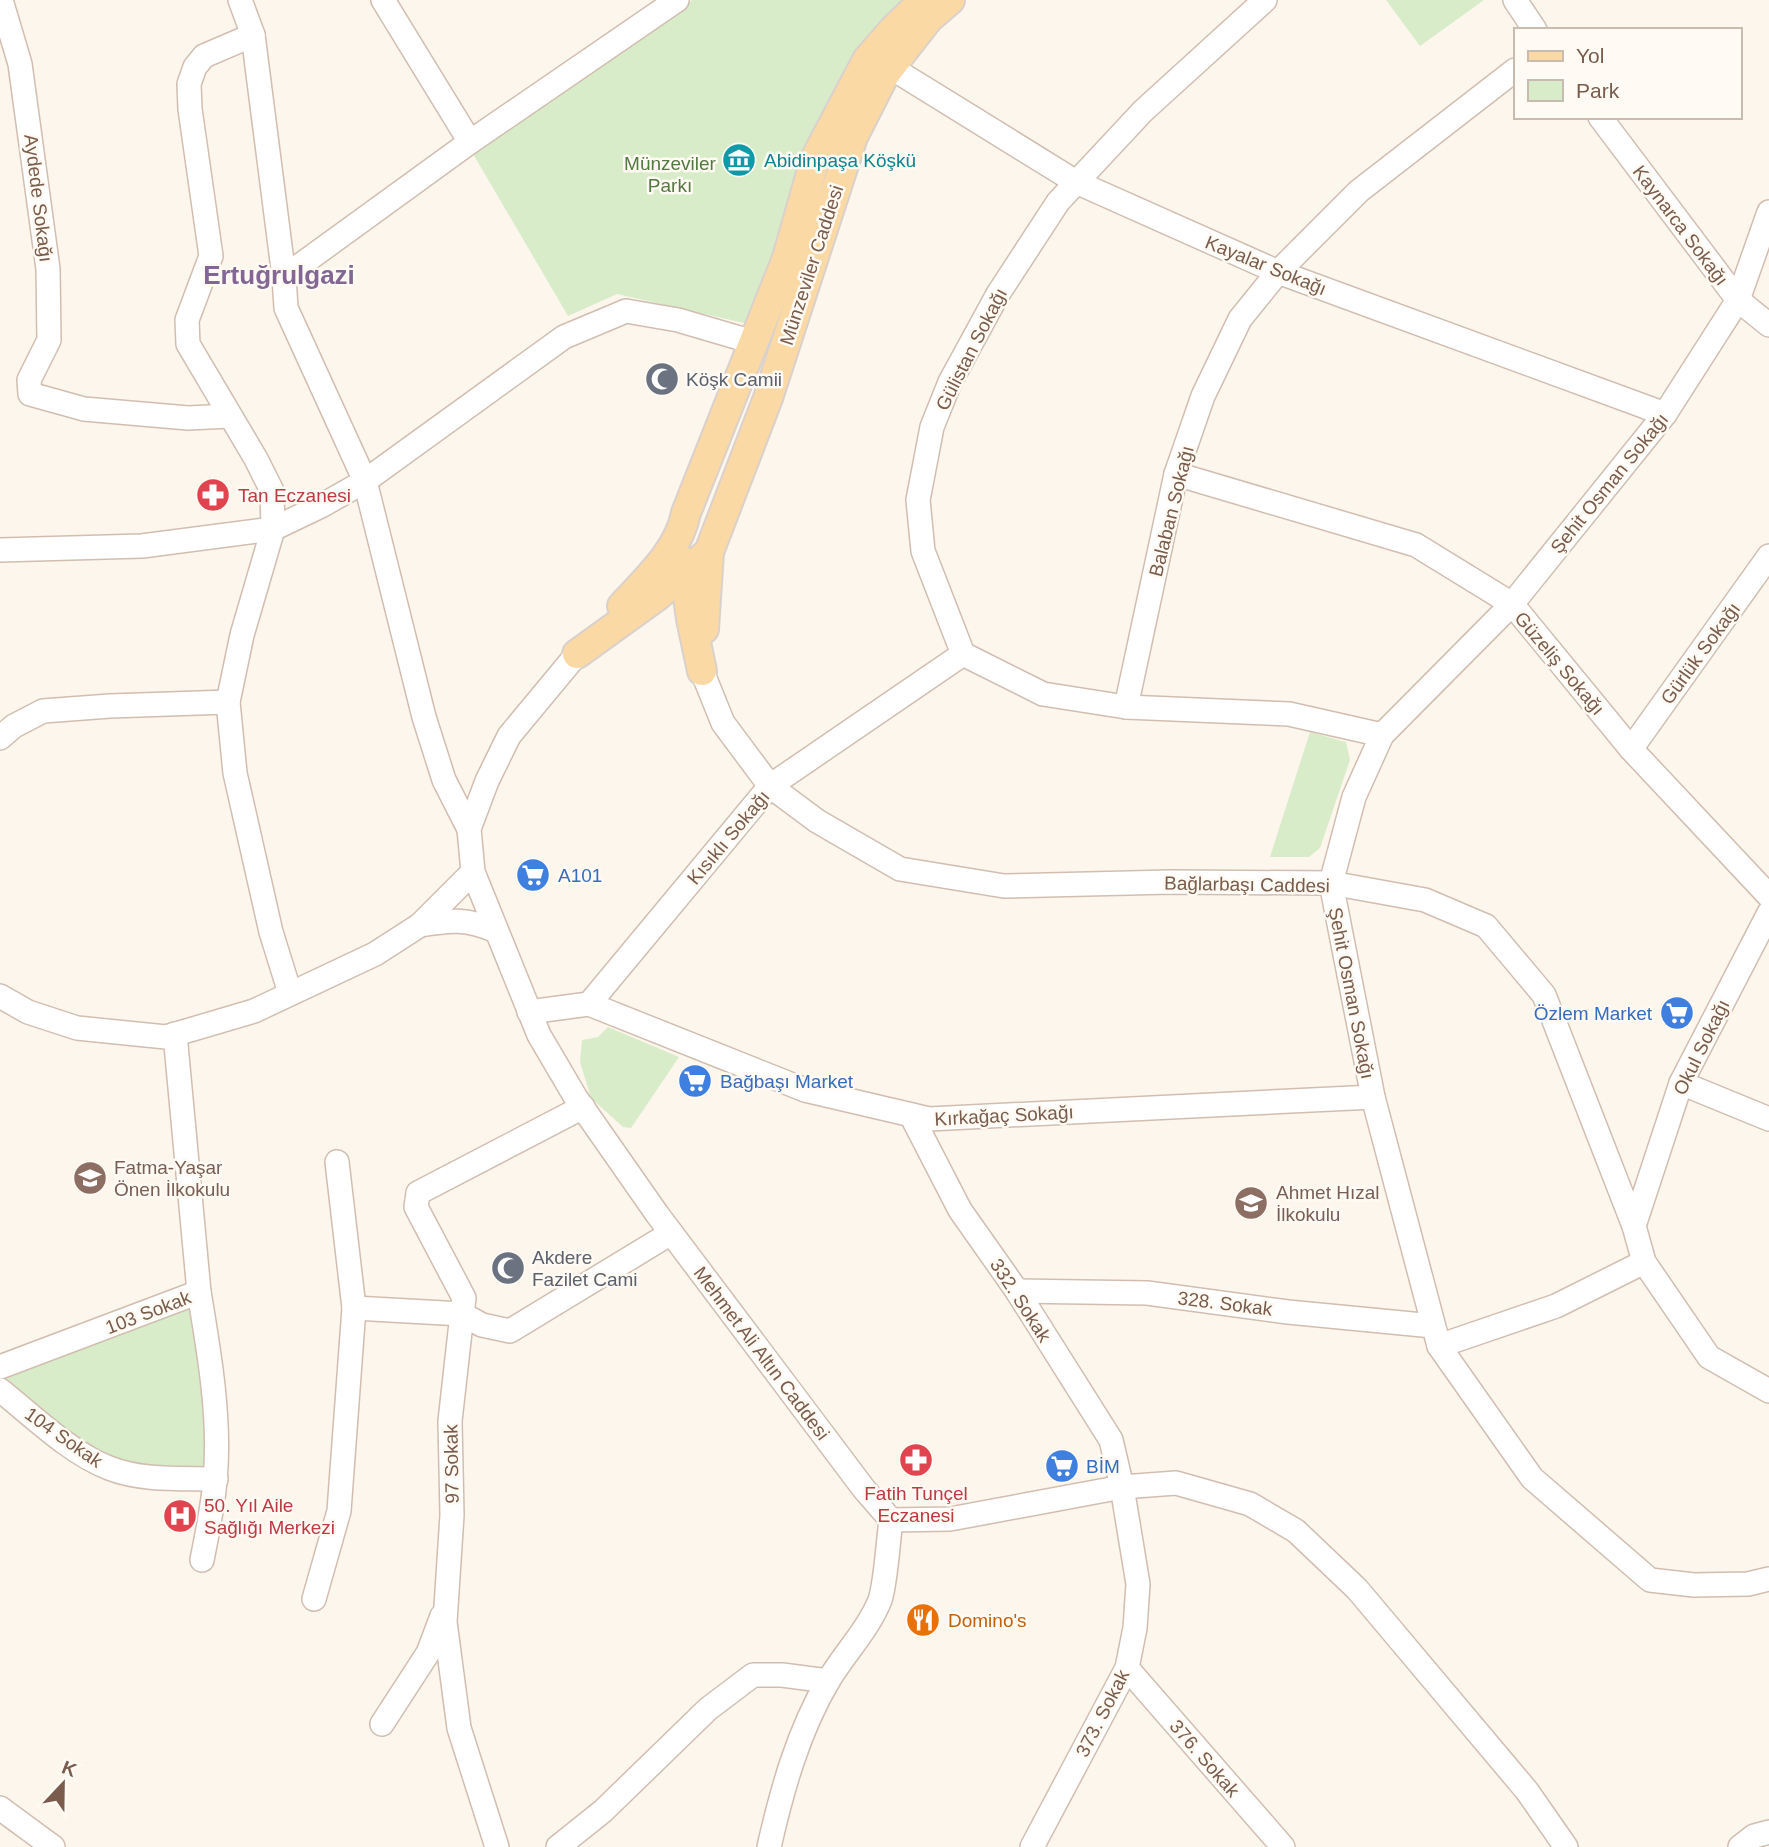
<svg xmlns="http://www.w3.org/2000/svg" width="1769" height="1847" font-family="Arial,sans-serif">
<style>
.green{fill:#d8ecc9}
.lines{fill:none;stroke-linecap:round;stroke-linejoin:round}
.minor-casing{stroke:#d1beb0;stroke-width:26}
.major-casing{stroke:#dad1cd;stroke-width:32}
.minor{stroke:#fff;stroke-width:23}
.major{stroke:#fbd9a5;stroke-width:28}
.labels{text-anchor:middle;stroke-width:5;stroke-linejoin:round;paint-order:stroke}
.culture-label{font-size:19px;fill:#0d838f;stroke:#fffaf3;text-anchor:start}
.park-label{font-size:19px;fill:#537a41;stroke:#fffaf3}
.street-label{font-size:19px;fill:#7a5c4d;stroke:#fffaf3}
.worship-label{font-size:19px;fill:#5b616d;stroke:#fffaf3;text-anchor:start}
.health-label{font-size:19px;fill:#be3a42;stroke:#fffaf3;text-anchor:start}
.shop-label{font-size:19px;fill:#366cbe;stroke:#fffaf3;text-anchor:start}
.education-label{font-size:19px;fill:#785e54;stroke:#fffaf3;text-anchor:start}
.food-label{font-size:19px;fill:#c56008;stroke:#fffaf3;text-anchor:start}
.district-label{font-size:26px;font-weight:bold;fill:#846695;stroke:#fffaf3}
</style>
<rect width="100%" height="100%" fill="#fdf6ec"/>
<g class="green">
<polygon points="692,0 915,0 862,60 757,326 617,294 568,316 469,147 638,41"/>
<polygon points="1386,0 1484,0 1420,46"/>
<polygon points="1310,732 1346,742 1350,760 1320,848 1309,857 1270,857"/>
<polygon points="608,1027 679,1057 631,1128 623,1127 591,1098 580,1062 582,1040 598,1037"/>
<polygon points="191,1283 216,1479 134,1475 0,1390 0,1362 181,1299"/>
</g>
<g class="lines">
<g class="minor-casing">
<g id="minor">
<polyline points="1,0 20,64 48,269 49,340 29,380 30,394 84,409 188,418 230,416"/>
<polyline points="240,0 253,35 284,277 286,308 365,481 424,717 444,780 469,829"/>
<polyline points="383,0 470,142"/>
<polyline points="1265,0 1143,111 1058,202 998,294 950,382 932,427 918,500 923,551 963,654 1043,694 1126,707 1289,714 1382,735"/>
<polyline points="1515,0 1535,30"/>
<polyline points="253,35 204,56 195,67 189,84 190,109 211,256 187,320 188,344 256,459 272,491 273,529 242,635 228,702 235,773 271,932 290,993"/>
<polyline points="890,67 1076,182 1278,272 1665,414"/>
<polyline points="1600,117 1738,300 1769,325"/>
<polyline points="1769,212 1738,300 1665,414 1512,604 1382,735 1354,797 1331,883 1373,1097 1439,1346 1532,1478 1650,1580 1694,1585 1748,1584 1769,1579"/>
<polyline points="284,277 470,142 677,0"/>
<polyline points="1176,474 1416,545 1512,604 1631,749 1769,896"/>
<polyline points="0,550 142,546 273,529 321,506 365,481 564,337 626,311 678,320 753,342"/>
<path d="M577,654L509,736L487,781L469,829L473,872L539,1035L576,1098L657,1214L864,1489L891,1520C888,1541 886,1582 880,1600C868,1630 844,1654 828,1681C798,1732 782,1790 769,1847"/>
<polyline points="702,671 723,723 770,786 817,821 900,869 1004,886 1170,882 1331,883 1425,900 1486,926 1544,995 1634,1226 1644,1262 1709,1357 1769,1391"/>
<polyline points="1126,707 1176,474 1203,396 1240,319 1278,272 1359,191 1515,70"/>
<polyline points="0,738 14,726 43,711 110,706 228,702"/>
<polyline points="1631,749 1769,556"/>
<path d="M420,925C450,920 467,918 496,931"/>
<polyline points="0,996 28,1012 77,1028 166,1037 254,1011 375,954 420,925 473,872"/>
<polyline points="589,1004 770,786 963,654"/>
<polyline points="529,1012 589,1004 805,1090 929,1119 1373,1097"/>
<polyline points="175,1034 199,1292"/>
<polyline points="1681,1083 1769,1119"/>
<polyline points="911,1115 960,1210 1017,1291 1111,1440 1122,1487 1138,1584 1135,1628 1127,1668 1032,1847"/>
<polyline points="1634,1226 1681,1083 1769,913"/>
<polyline points="1017,1291 1147,1293 1288,1312 1433,1326"/>
<polyline points="354,1308 462,1314 464,1298 416,1207 418,1193 583,1107"/>
<polyline points="1439,1346 1556,1306 1644,1262"/>
<path d="M0,1367L199,1292C209,1351 221,1421 215,1480C213,1507 207,1534 202,1560"/>
<path d="M0,1390C33,1416 70,1453 109,1468C142,1481 181,1478 216,1479"/>
<polyline points="891,1520 950,1519 1122,1487 1176,1483 1250,1504 1296,1531 1357,1589 1527,1791 1566,1847"/>
<polyline points="314,1599 339,1511 354,1308 337,1162"/>
<polyline points="1127,1668 1283,1847"/>
<polyline points="382,1724 428,1653 442,1616"/>
<polyline points="0,1808 53,1847"/>
<polyline points="497,1847 459,1728 445,1622 452,1515 450,1421 462,1314 482,1325 510,1331 671,1233"/>
<polyline points="558,1847 603,1811 708,1709 753,1675 782,1675 828,1681"/>
<polyline points="1740,1847 1754,1836 1769,1832"/>
</g>
</g>
<g class="major-casing">
<g id="major">
<polyline points="683,561 691,619 702,671"/>
<path d="M622,606C647,579 679,550 686,513L787,258L815,159L867,60L893,30L924,0"/>
<polyline points="704,629 709,552"/>
<polyline points="577,654 656,597 709,552 768,398 853,137 885,74 929,18 950,0"/>
</g>
</g>
<use href="#minor" class="minor"/>
<use href="#major" class="major"/>
</g>
<defs>
<g id="museum-disc" transform="scale(1.75)"><circle r="9.5" fill="#0f9aa8" stroke="#fffaf3"/><path d="M0-6L6-3V-2H-6V-3ZM-5-1h2V3h-2ZM-1-1h2V3h-2ZM3-1h2V3H3ZM-6 4H6V6H-6Z" fill="#fff"/></g>
<g id="mosque-disc" transform="scale(1.75)"><circle r="9.5" fill="#6b7280" stroke="#fffaf3"/><path d="M3.5-4.9A6 6 0 1 0 3.5 4.9A5 5 0 1 1 3.5-4.9Z" fill="#fff"/></g>
<g id="pharmacy-disc" transform="scale(1.75)"><circle r="9.5" fill="#e0444e" stroke="#fffaf3"/><path d="M-2-6h4v4h4v4h-4v4h-4v-4h-4v-4h4Z" fill="#fff"/></g>
<g id="supermarket-disc" transform="scale(1.75)"><circle r="9.5" fill="#3f7fe0" stroke="#fffaf3"/><path d="M-6-5.5h2.5l.6 2H6L4.5 2H-2.5L-4.4-4H-6ZM-1.5 3.2a1.3 1.3 0 1 0 .1 0ZM3 3.2a1.3 1.3 0 1 0 .1 0Z" fill="#fff"/></g>
<g id="school-disc" transform="scale(1.75)"><circle r="9.5" fill="#8d6e63" stroke="#fffaf3"/><path d="M0-5L7-2L0 1L-7-2ZM-4 1L0 2.5L4 1V4Q0 6-4 4Z" fill="#fff"/></g>
<g id="hospital-disc" transform="scale(1.75)"><circle r="9.5" fill="#e0444e" stroke="#fffaf3"/><path d="M-5-5h3v3.5h4V-5h3V5h-3V1.5h-4V5h-3Z" fill="#fff"/></g>
<g id="restaurant-disc" transform="scale(1.75)"><circle r="9.5" fill="#e8710a" stroke="#fffaf3"/><path d="M-5-6h1v4h1v-4h1v4h1v-4h1v5L-1.5 .5V6h-2V.5L-5-1ZM5-6V6H3V1.5H1.5Q1.5-4 5-6Z" fill="#fff"/></g>
</defs>
<g fill-rule="evenodd">
<use href="#museum-disc" x="739" y="160"/>
<use href="#mosque-disc" x="662" y="379"/>
<use href="#pharmacy-disc" x="213" y="495"/>
<use href="#supermarket-disc" x="533" y="875"/>
<use href="#supermarket-disc" x="1677" y="1013"/>
<use href="#supermarket-disc" x="695" y="1081"/>
<use href="#school-disc" x="90" y="1178"/>
<use href="#school-disc" x="1251" y="1203"/>
<use href="#mosque-disc" x="508" y="1268"/>
<use href="#pharmacy-disc" x="916" y="1460"/>
<use href="#supermarket-disc" x="1062" y="1466"/>
<use href="#hospital-disc" x="180" y="1516"/>
<use href="#restaurant-disc" x="923" y="1620"/>
</g>
<g class="labels">
<g class="culture-label">
<text x="764" y="167">Abidinpaşa Köşkü</text>
</g>
<g class="park-label">
<text x="670" y="170">Münzeviler<tspan x="670" dy="22">Parkı</tspan></text>
</g>
<g class="street-label">
<text transform="translate(39 198) rotate(83)" y="7">Aydede Sokağı</text>
<text transform="translate(1681 225) rotate(53)" y="7">Kaynarca Sokağı</text>
<text transform="translate(811 265) rotate(-72)" y="7">Münzeviler Caddesi</text>
<text transform="translate(1266 265) rotate(22)" y="7">Kayalar Sokağı</text>
<text transform="translate(971 349) rotate(-63)" y="7">Gülistan Sokağı</text>
<text transform="translate(1609 483) rotate(-51)" y="7">Şehit Osman Sokağı</text>
<text transform="translate(1171 511) rotate(-76)" y="7">Balaban Sokağı</text>
<text transform="translate(1700 653) rotate(-54)" y="7">Gürlük Sokağı</text>
<text transform="translate(1560 663) rotate(50)" y="7">Güzeliş Sokağı</text>
<text transform="translate(728 837) rotate(-50)" y="7">Kısıklı Sokağı</text>
<text transform="translate(1247 884) rotate(1)" y="7">Bağlarbaşı Caddesi</text>
<text transform="translate(1352 993) rotate(79)" y="7">Şehit Osman Sokağı</text>
<text transform="translate(1701 1047) rotate(-64)" y="7">Okul Sokağı</text>
<text transform="translate(1004 1115) rotate(-3)" y="7">Kırkağaç Sokağı</text>
<text transform="translate(1021 1300) rotate(57)" y="7">332. Sokak</text>
<text transform="translate(1225 1303) rotate(7)" y="7">328. Sokak</text>
<text transform="translate(148 1312) rotate(-21)" y="7">103 Sokak</text>
<text transform="translate(762 1353) rotate(53)" y="7">Mehmet Ali Altın Caddesi</text>
<text transform="translate(64 1437) rotate(35)" y="7">104 Sokak</text>
<text transform="translate(451 1464) rotate(-91)" y="7">97 Sokak</text>
<text transform="translate(1102 1713) rotate(-63)" y="7">373. Sokak</text>
<text transform="translate(1205 1758) rotate(49)" y="7">376. Sokak</text>
</g>
<g class="worship-label">
<text x="686" y="386">Köşk Camii</text>
<text x="532" y="1264">Akdere<tspan x="532" dy="22">Fazilet Cami</tspan></text>
</g>
<g class="health-label">
<text x="238" y="502">Tan Eczanesi</text>
<text x="916" y="1500" text-anchor="middle">Fatih Tunçel<tspan x="916" dy="22">Eczanesi</tspan></text>
<text x="204" y="1512">50. Yıl Aile<tspan x="204" dy="22">Sağlığı Merkezi</tspan></text>
</g>
<g class="shop-label">
<text x="558" y="882">A101</text>
<text x="1652" y="1020" text-anchor="end">Özlem Market</text>
<text x="720" y="1088">Bağbaşı Market</text>
<text x="1086" y="1473">BİM</text>
</g>
<g class="education-label">
<text x="114" y="1174">Fatma-Yaşar<tspan x="114" dy="22">Önen İlkokulu</tspan></text>
<text x="1276" y="1199">Ahmet Hızal<tspan x="1276" dy="22">İlkokulu</tspan></text>
</g>
<g class="food-label">
<text x="948" y="1627">Domino's</text>
</g>
<g class="district-label">
<text x="279" y="284">Ertuğrulgazi</text>
</g>
</g>
<rect x="1514" y="28" width="228" height="91" fill="#fffaf3" stroke="#cabbb1" stroke-width="2"/>
<rect x="1528" y="51" width="35" height="10" fill="#fbd9a5" stroke="#cabbb1" stroke-width="2"/>
<text x="1576" y="63" font-size="21" fill="#7a5c4d">Yol</text>
<rect x="1528" y="80" width="35" height="21" fill="#d8ecc9" stroke="#cabbb1" stroke-width="2"/>
<text x="1576" y="98" font-size="21" fill="#7a5c4d">Park</text>
<g transform="translate(63 1784) rotate(22)" stroke="#fffaf3" stroke-width="5" paint-order="stroke">
<path d="M0-5L12 26L0 18L-12 26Z" fill="#7a5c4d"/>
<text y="-10" font-size="19" font-weight="bold" text-anchor="middle" fill="#7a5c4d">K</text>
</g>
</svg>
